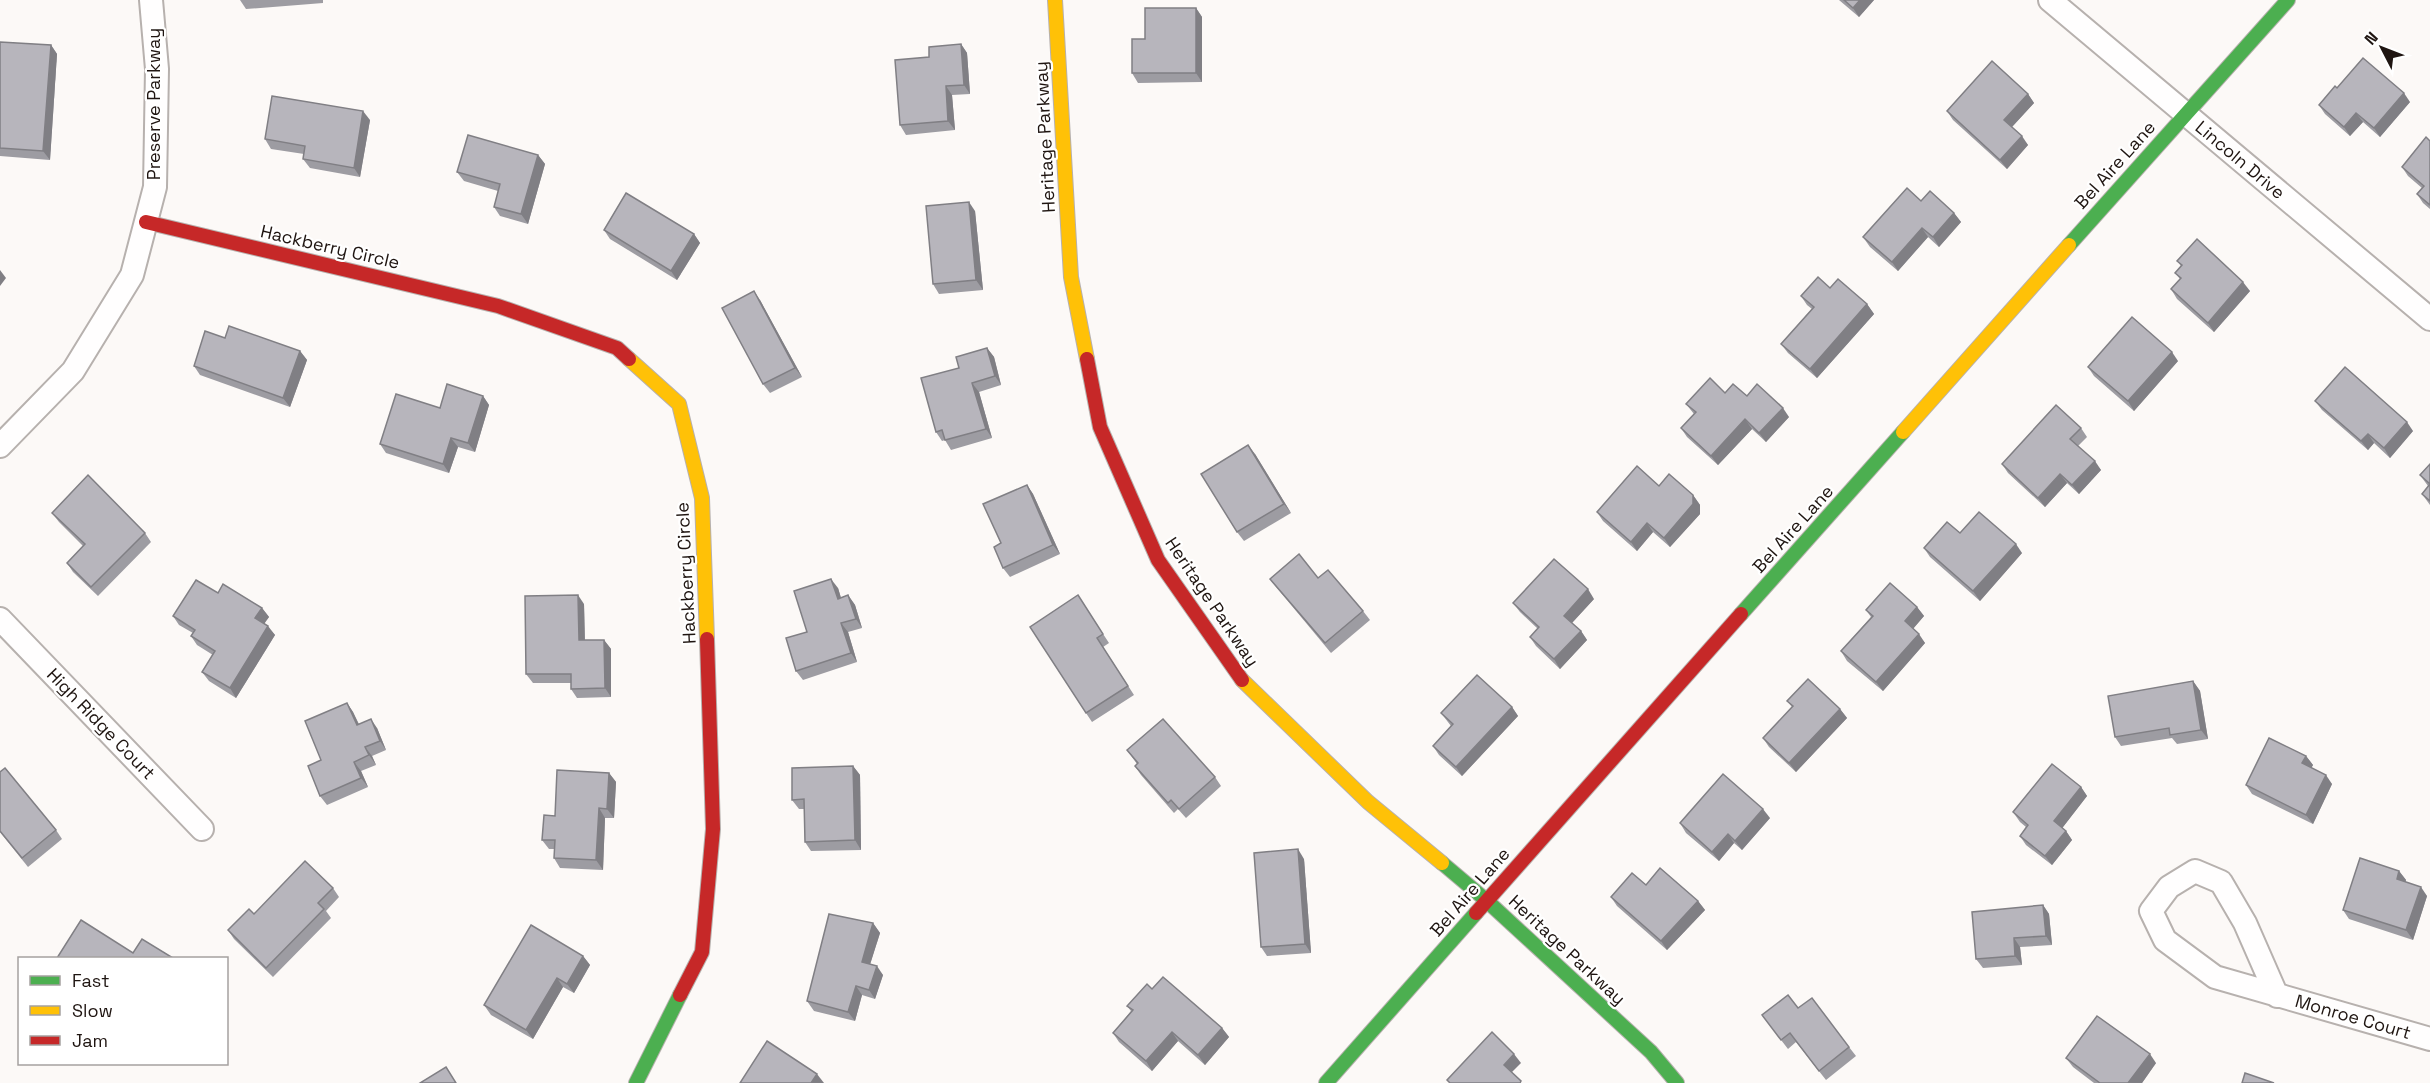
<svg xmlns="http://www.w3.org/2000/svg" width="2430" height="1083" font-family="'Space Grotesk',sans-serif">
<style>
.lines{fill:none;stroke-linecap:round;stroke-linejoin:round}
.street-casing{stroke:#b7b1ae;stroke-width:26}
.fast-casing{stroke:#b7b1ae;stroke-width:16}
.slow-casing{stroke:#b7b1ae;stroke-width:16}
.jam-casing{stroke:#b7b1ae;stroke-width:16}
.street{stroke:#fffefe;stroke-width:22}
.fast{stroke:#4caf50;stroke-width:14}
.slow{stroke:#ffc107;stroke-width:14}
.jam{stroke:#c62828;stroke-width:14}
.wall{fill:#9d9ca2}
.shaded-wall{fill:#807f84}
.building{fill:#b7b5bc;stroke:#807f84;stroke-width:1.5}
.labels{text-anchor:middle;stroke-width:4.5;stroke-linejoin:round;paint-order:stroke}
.street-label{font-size:18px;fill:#1f1511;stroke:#fff}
</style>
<rect width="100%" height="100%" fill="#fcf9f7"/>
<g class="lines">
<g class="street-casing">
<g id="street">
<polyline points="2050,0 2430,319"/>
<polyline points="0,446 73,371 132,275 155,187 157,69 151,0"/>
<polyline points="0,619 202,829"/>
<polyline points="2277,996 2245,923 2221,882 2195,871 2169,887 2151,911 2165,940 2215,977 2430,1039"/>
</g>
</g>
<g class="fast-casing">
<g id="fast">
<polyline points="2069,245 2288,0"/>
<polyline points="1741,614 1903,432"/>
<polyline points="1442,863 1487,901 1651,1052 1677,1083"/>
<polyline points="636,1083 680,995"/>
<polyline points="1326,1083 1476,913"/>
</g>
</g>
<g class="slow-casing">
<g id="slow">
<polyline points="1055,0 1071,277 1087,359"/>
<polyline points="629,359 679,404 702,498 707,639"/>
<polyline points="1903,432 2069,245"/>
<polyline points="1242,680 1368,802 1442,863"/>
</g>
</g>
<g class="jam-casing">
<g id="jam">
<polyline points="146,222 498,306 617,348 629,359"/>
<polyline points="1087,359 1100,427 1158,560 1242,680"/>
<polyline points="1476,913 1741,614"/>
<polyline points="680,995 702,952 713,829 707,639"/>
</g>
</g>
<use href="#street" class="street"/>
<use href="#fast" class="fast"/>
<use href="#slow" class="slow"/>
<use href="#jam" class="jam"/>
</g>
<g class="wall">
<polygon points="240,0 323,0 323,3 246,9"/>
<polygon points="1839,0 1874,0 1859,17"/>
<polygon points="1196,8 1202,17 1202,82 1138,83 1132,73 1145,39"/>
<polygon points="0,42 51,45 57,54 50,160 0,156"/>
<polygon points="961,44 967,53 970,94 952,95 955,130 906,135 900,125"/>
<polygon points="2337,88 2410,102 2380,137 2363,122 2350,136 2325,114 2319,105"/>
<polygon points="2028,94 2034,103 2012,127 2028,145 2007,169 1953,120 1947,111"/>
<polygon points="370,120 360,177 310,168 303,159 304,154 271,149 265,139"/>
<polygon points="2430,141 2430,209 2423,203 2417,194 2422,188 2408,176 2402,167"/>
<polygon points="538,155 545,164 528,224 500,216 494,207 498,191 464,181 457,172"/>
<polygon points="1921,201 1954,213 1961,222 1939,247 1928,237 1898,271 1870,247 1863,237"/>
<polygon points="975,211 983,290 939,294 933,284"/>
<polygon points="604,230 694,234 700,243 677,280 610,239"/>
<polygon points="2177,261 2250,291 2214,332 2177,299 2171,289 2180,279 2175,273 2181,266"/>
<polygon points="1830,288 1867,304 1874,314 1817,378 1788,353 1781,344 1812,309 1807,305 1801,296"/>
<polygon points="760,300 802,377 770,393 763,384"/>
<polygon points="225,338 300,351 307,360 290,407 200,375 194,366"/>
<polygon points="987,348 994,357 1001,385 979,392 992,438 951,450 945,440 942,441 936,432 959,368"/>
<polygon points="2178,361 2134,411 2094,376 2088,367"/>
<polygon points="1725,393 1747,396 1789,417 1766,442 1752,429 1718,465 1687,437 1681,428 1694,414 1686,404"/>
<polygon points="483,396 489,405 475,452 458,447 449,473 386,453 380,444 440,408"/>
<polygon points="2315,401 2413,431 2390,458 2374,443 2368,450 2322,410"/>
<polygon points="2081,428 2087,437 2078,446 2101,470 2079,494 2067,483 2045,507 2008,473 2002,464"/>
<polygon points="1255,454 1291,513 1244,541 1237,532"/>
<polygon points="2430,464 2430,505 2422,494 2428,486 2420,475"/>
<polygon points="1027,485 1033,494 1060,554 1010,577 1003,568 1001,543"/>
<polygon points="1659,486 1693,495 1700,505 1700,514 1670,547 1653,532 1637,551 1603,521 1597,512"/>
<polygon points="52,513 145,533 151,542 98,596 73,572 67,563 83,546 59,522"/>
<polygon points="1960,533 2022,553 1980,601 1930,557 1924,548"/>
<polygon points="1318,578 1363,611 1370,620 1331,653 1277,588 1270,579"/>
<polygon points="838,588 841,598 848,595 855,605 862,628 848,632 857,662 803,680 796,671 807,632"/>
<polygon points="218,593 262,608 269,617 264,623 275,635 236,698 209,681 202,672 213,655 197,645 191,636 193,633 179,625 173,616"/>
<polygon points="1594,599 1572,623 1581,631 1587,640 1560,669 1536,646 1530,637 1538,629 1520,612 1513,603"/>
<polygon points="584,604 585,640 604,640 611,649 611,697 577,698 571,689 571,683 533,683 526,674"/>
<polygon points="1084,605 1109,643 1103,647 1134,695 1092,722 1086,713"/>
<polygon points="1917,607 1924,616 1913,629 1925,643 1883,691 1847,661 1841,651 1871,617 1866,610"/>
<polygon points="2193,681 2200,691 2208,739 2177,744 2172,738 2121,746 2115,737"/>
<polygon points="1787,701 1840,709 1847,718 1796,772 1769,747 1763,738 1792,707"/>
<polygon points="347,703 353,712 359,724 377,728 386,750 372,756 376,765 361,771 368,787 327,805 320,796 321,760"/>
<polygon points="1512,707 1518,716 1462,776 1439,755 1433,746 1451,726 1441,713"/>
<polygon points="1127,750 1215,777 1221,786 1186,818 1178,809 1174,813 1141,775 1135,766 1137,764"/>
<polygon points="2306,756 2313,765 2311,768 2332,784 2313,824 2252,794 2246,785"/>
<polygon points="853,766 860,775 861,850 811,851 805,842 804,809 799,809 792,800"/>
<polygon points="0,772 56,830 62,839 28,867 0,832"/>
<polygon points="609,773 616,782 614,818 605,818 603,870 560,868 554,858 554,849 549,849 542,840 555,816"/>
<polygon points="2081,787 2087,796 2062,828 2066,831 2072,840 2052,865 2026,845 2020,836 2026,827 2020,822 2013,812"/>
<polygon points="1770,818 1742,850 1734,843 1719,861 1686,833 1680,823"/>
<polygon points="1304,859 1311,953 1267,956 1261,947"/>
<polygon points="2399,871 2406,880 2405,882 2427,896 2413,940 2349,919 2343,910"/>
<polygon points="1646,885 1698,901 1705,910 1667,950 1617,906 1611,897"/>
<polygon points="333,888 339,897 326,911 331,918 273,977 234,939 228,930 254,914"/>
<polygon points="2043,905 2049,914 2052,945 2020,947 2022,965 1983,968 1976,959"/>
<polygon points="873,923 880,933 870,964 883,975 875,999 862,995 855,1021 814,1011 807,1001"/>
<polygon points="583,956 590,965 574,993 563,987 533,1039 491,1015 484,1005"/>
<polygon points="1152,989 1222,1028 1229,1037 1205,1065 1178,1041 1152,1071 1119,1042 1113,1033 1131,1011 1127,1006"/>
<polygon points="1798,1008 1849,1047 1856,1056 1826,1080 1796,1042 1788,1049 1762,1015"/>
<polygon points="2066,1058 2156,1063 2142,1083 2094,1083 2073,1067"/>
</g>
<g class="shaded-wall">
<polygon points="1860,0 1874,0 1859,17 1853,8"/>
<polygon points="1196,8 1202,17 1202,82 1196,73"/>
<polygon points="961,44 967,53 970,94 964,85"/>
<polygon points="51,45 57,54 50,160 43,151"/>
<polygon points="946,86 952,95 955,130 948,121"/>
<polygon points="2404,93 2410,102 2380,137 2374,128"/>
<polygon points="2028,94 2034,103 2010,129 2004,120"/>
<polygon points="363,111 370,120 360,177 354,168"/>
<polygon points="2356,113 2363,122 2350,136 2344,127"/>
<polygon points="2022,136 2028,145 2007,169 2000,160"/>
<polygon points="538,155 545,164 528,224 521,214"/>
<polygon points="969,202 975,211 983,290 976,280"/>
<polygon points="1954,213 1961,222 1939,247 1933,237"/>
<polygon points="1922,228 1928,237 1898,271 1892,262"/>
<polygon points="694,234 700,243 677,280 671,271"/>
<polygon points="0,270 6,278 0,286"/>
<polygon points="2243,282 2250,291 2214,332 2208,323"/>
<polygon points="754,291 760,300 802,377 795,368"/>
<polygon points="1867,304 1874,314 1817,378 1810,369"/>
<polygon points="987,348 994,357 1001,385 995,376"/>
<polygon points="300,351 307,360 290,407 283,398"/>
<polygon points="2172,352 2178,361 2134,411 2128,401"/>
<polygon points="972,383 979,392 992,438 986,429"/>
<polygon points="483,396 489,405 475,452 468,443"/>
<polygon points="1783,408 1789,417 1766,442 1759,433"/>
<polygon points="1745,419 1752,429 1718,465 1711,456"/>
<polygon points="2407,422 2413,431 2390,458 2384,448"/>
<polygon points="2368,434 2374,443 2368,450 2361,441"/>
<polygon points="451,438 458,447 449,473 443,464"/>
<polygon points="1248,445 1255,454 1291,513 1284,504"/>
<polygon points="2095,461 2101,470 2079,494 2072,485"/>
<polygon points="2060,474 2067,483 2045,507 2038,498"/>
<polygon points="1027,485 1033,494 1060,554 1053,545"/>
<polygon points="1693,495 1700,505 1700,514 1670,547 1664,538"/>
<polygon points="1647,523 1653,532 1637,551 1631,542"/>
<polygon points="2016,544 2022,553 1980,601 1973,591"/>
<polygon points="831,579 838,588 844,608 838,599"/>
<polygon points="1588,589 1594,599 1570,625 1564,616"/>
<polygon points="578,595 584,604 585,649 579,640"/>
<polygon points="848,595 855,605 862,628 856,619"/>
<polygon points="1917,607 1924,616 1911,631 1905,621"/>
<polygon points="262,608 269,617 262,627 255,618"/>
<polygon points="841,623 848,632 857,662 851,653"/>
<polygon points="268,626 275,635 236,698 230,688"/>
<polygon points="1581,631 1587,640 1560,669 1554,659"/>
<polygon points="1919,634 1925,643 1883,691 1876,682"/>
<polygon points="604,640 611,649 611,697 605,688"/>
<polygon points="2193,681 2200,691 2208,739 2201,730"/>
<polygon points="347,703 353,712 363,734 357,725"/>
<polygon points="1512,707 1518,716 1462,776 1456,767"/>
<polygon points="1840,709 1847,718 1796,772 1789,763"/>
<polygon points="371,719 377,728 386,750 380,741"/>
<polygon points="365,747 372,756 376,765 369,755"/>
<polygon points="2306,756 2313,765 2309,772 2302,763"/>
<polygon points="354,762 361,771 368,787 361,778"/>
<polygon points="853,766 860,775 861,850 855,840"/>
<polygon points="609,773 616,782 614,818 607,809"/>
<polygon points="2326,775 2332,784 2313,824 2306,815"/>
<polygon points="2081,787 2087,796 2060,831 2054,821"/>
<polygon points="599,808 605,818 603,870 596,860"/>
<polygon points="1763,809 1770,818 1742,850 1735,841"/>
<polygon points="2066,831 2072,840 2052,865 2045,856"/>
<polygon points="1728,834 1734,843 1719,861 1712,852"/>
<polygon points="1298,849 1304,859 1311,953 1305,944"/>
<polygon points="2399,871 2406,880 2403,888 2397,879"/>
<polygon points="2421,887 2427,896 2413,940 2406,930"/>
<polygon points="1698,901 1705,910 1667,950 1661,941"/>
<polygon points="2043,905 2049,914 2052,945 2046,936"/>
<polygon points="873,923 880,933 868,971 862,962"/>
<polygon points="2014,938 2020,947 2022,965 2015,956"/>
<polygon points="583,956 590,965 574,993 567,984"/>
<polygon points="877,966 883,975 875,999 869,990"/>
<polygon points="557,978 563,987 533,1039 526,1030"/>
<polygon points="856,986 862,995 855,1021 848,1012"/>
<polygon points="1222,1028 1229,1037 1205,1065 1198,1055"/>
<polygon points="1172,1032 1178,1041 1152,1071 1146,1061"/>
<polygon points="1514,1054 1521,1063 1510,1074 1504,1065"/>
<polygon points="2150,1054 2156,1063 2142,1083 2128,1083"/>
<polygon points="817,1074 824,1083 811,1083"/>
</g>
<g class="building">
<polygon points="1844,0 1860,0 1853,8"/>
<polygon points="1145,8 1196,8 1196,73 1132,73 1132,39 1145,39"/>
<polygon points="0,42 51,45 43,151 0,148"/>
<polygon points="961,44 964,85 946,86 948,121 900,125 895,60 929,57 929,47"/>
<polygon points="2363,58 2404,93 2374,128 2356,113 2344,127 2319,105 2335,86 2337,88"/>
<polygon points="1992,61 2028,94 2004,120 2022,136 2000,160 1947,111"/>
<polygon points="272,96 363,111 354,168 303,159 305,146 265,139"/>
<polygon points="468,135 538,155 521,214 494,207 500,184 457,172"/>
<polygon points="2426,137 2430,141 2430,205 2417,194 2424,186 2402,167"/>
<polygon points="1907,188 1921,201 1930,191 1954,213 1933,237 1922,228 1892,262 1863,237"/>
<polygon points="626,193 694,234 671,271 604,230"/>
<polygon points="969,202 976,280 933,284 926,206"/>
<polygon points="2197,239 2243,282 2208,323 2171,289 2181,278 2175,273 2182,265 2177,261"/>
<polygon points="1818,277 1830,288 1838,279 1867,304 1810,369 1781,344 1814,307 1801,296"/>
<polygon points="754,291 795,368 763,384 722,308"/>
<polygon points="2132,317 2172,352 2128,401 2088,367"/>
<polygon points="229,326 300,351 283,398 194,366 205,331 225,338"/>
<polygon points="987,348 995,376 972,383 986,429 945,440 942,430 936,432 921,378 959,368 956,357"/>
<polygon points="2345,367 2407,422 2384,448 2368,434 2361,441 2315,401"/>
<polygon points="1710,378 1725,393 1733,384 1747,396 1757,384 1783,408 1759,433 1745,419 1711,456 1681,428 1696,412 1686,404"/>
<polygon points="447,384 483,396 468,443 451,438 443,464 380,444 396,394 440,408"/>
<polygon points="2056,405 2081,428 2070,439 2095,461 2072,485 2060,474 2038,498 2002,464"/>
<polygon points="1248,445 1284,504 1237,532 1201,474"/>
<polygon points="2430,464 2430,501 2422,494 2430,484 2420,475"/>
<polygon points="1637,466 1659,486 1669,474 1693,495 1693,504 1664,538 1647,523 1631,542 1597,512"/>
<polygon points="88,475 145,533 91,587 67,563 85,544 52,513"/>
<polygon points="1027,485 1053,545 1003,568 994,547 1001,543 983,504"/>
<polygon points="1979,512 2016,544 1973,591 1924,548 1947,522 1960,533"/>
<polygon points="1299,554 1318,578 1328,570 1363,611 1325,643 1270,579"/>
<polygon points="1554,559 1588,589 1564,616 1581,631 1554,659 1530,637 1539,627 1513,603"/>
<polygon points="831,579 838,599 848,595 856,619 841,623 851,653 796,671 786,638 807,632 794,591"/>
<polygon points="196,580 218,593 223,584 262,608 255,618 268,626 230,688 202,672 215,651 191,636 195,630 173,616"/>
<polygon points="1890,583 1917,607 1905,621 1919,634 1876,682 1841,651 1873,616 1866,610"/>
<polygon points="578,595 579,640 604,640 605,688 571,689 571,674 526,674 525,596"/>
<polygon points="1078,595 1103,634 1097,638 1128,686 1086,713 1030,627"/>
<polygon points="1477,675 1512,707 1456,767 1433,746 1453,724 1441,713"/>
<polygon points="1808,679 1840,709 1789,763 1763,738 1793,706 1787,701"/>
<polygon points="2193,681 2201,730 2170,735 2169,728 2115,737 2108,696"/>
<polygon points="347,703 357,725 371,719 380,741 365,747 369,755 354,762 361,778 320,796 308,766 321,760 305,721"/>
<polygon points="1163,719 1215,777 1179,809 1171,800 1168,803 1135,766 1138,763 1127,750"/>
<polygon points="2269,738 2306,756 2302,763 2326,775 2306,815 2246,785"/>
<polygon points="2052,764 2081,787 2054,821 2066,831 2045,856 2020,836 2028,825 2013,812"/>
<polygon points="853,766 855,840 805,842 804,799 792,800 792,768"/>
<polygon points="5,768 56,830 22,858 0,831 0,772"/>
<polygon points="557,770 609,773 607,809 599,808 596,860 554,858 555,840 542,840 544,815 555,816"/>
<polygon points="1723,774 1763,809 1735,841 1728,834 1712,852 1680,823"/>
<polygon points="1298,849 1305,944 1261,947 1254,853"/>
<polygon points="2360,858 2399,871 2397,879 2421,887 2406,930 2343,910"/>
<polygon points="305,861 333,888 318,903 324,909 266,968 228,930 249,909 254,914"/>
<polygon points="1660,868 1698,901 1661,941 1611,897 1632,873 1646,885"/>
<polygon points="2043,905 2046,936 2014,938 2015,956 1976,959 1972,912"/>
<polygon points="829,914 873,923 862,962 877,966 869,990 856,986 848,1012 807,1001"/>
<polygon points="81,920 133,953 142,939 173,958 57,958"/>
<polygon points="531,925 583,956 567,984 557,978 526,1030 484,1005"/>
<polygon points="1163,977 1222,1028 1198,1055 1172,1032 1146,1061 1113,1033 1133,1010 1127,1006 1147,984 1152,989"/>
<polygon points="1788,995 1798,1008 1812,998 1849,1047 1819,1071 1790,1033 1781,1040 1762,1015"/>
<polygon points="2097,1016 2150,1054 2128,1083 2100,1083 2066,1058"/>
<polygon points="1492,1032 1514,1054 1504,1065 1521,1081 1520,1083 1450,1083 1447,1080"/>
<polygon points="767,1041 817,1074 811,1083 740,1083"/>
<polygon points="446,1067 456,1083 420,1083"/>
<polygon points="2245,1073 2274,1083 2242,1083"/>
</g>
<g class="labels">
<g class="street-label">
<text transform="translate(154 104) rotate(-90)" y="6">Preserve Parkway</text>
<text transform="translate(1045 137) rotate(-93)" y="6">Heritage Parkway</text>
<text transform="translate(2240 160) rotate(40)" y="6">Lincoln Drive</text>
<text transform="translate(2115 165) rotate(-48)" y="6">Bel Aire Lane</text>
<text transform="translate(330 247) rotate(13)" y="6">Hackberry Circle</text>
<text transform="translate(1793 529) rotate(-48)" y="6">Bel Aire Lane</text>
<text transform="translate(686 573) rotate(-93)" y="6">Hackberry Circle</text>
<text transform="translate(1212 602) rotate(56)" y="6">Heritage Parkway</text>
<text transform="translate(101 724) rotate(46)" y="6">High Ridge Court</text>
<text transform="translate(1470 892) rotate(-49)" y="6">Bel Aire Lane</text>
<text transform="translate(1567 950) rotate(43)" y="6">Heritage Parkway</text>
<text transform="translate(2353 1017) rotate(16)" y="6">Monroe Court</text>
</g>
</g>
<rect x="18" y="957" width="210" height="108" fill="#ffffff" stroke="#a5a1a0" stroke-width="1.5"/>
<rect x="30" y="976" width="30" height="9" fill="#4caf50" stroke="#a5a1a0" stroke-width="1.5"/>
<text x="72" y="987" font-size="18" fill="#1f1511">Fast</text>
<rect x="30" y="1006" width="30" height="9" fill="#ffc107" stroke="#a5a1a0" stroke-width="1.5"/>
<text x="72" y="1017" font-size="18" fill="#1f1511">Slow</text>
<rect x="30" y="1036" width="30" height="9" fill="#c62828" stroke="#a5a1a0" stroke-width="1.5"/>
<text x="72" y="1047" font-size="18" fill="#1f1511">Jam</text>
<g transform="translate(2382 48) rotate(312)" stroke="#ffffff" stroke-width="4.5" paint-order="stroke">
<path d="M0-4.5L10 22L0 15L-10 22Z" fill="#1f1511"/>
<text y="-9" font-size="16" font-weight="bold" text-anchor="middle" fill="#1f1511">N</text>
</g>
</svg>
